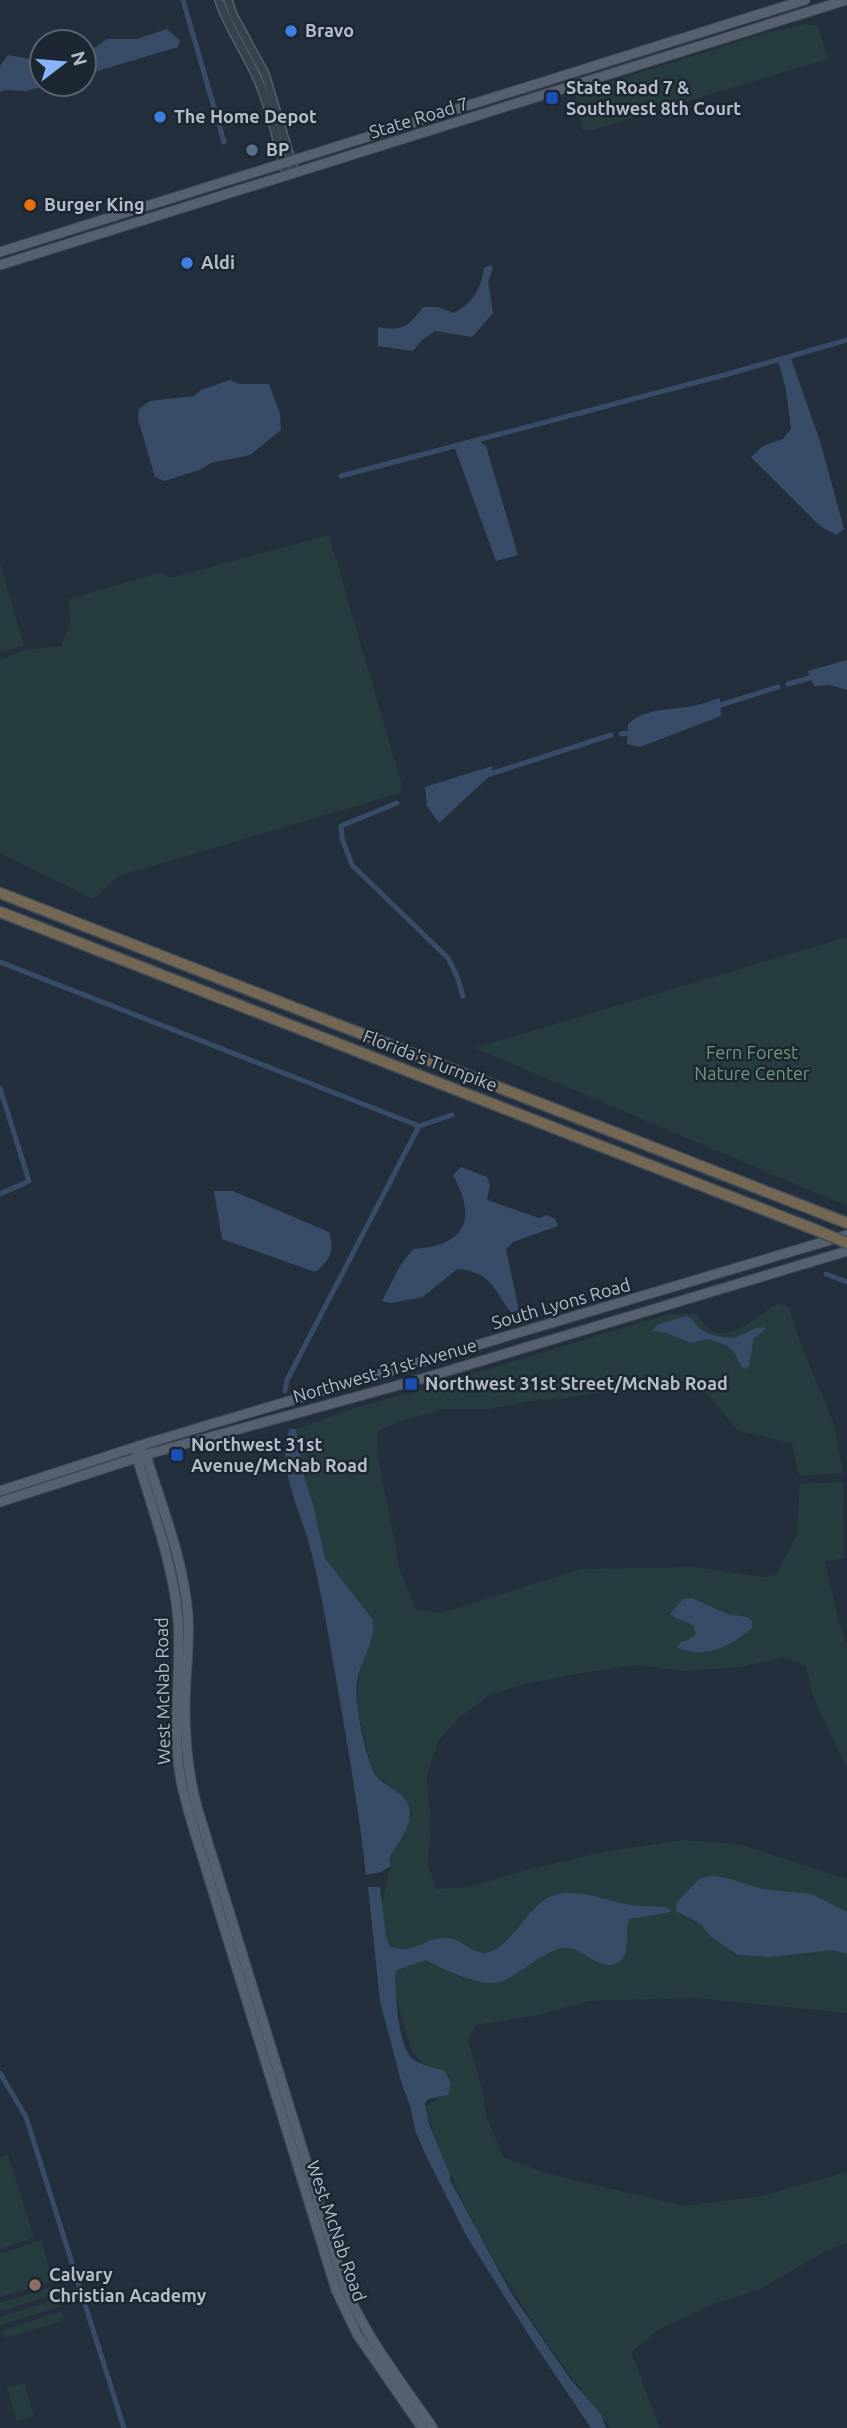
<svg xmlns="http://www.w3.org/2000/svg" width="847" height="2428" font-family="Ubuntu,sans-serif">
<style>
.green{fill:#263c3f}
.water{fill:#394c67}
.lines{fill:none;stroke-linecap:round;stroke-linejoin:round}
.canal{stroke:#394c67;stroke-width:5}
.minor-casing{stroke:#565f6c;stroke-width:10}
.major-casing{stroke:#414a57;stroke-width:11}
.highway-casing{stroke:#434c59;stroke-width:13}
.minor{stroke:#38414e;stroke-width:7}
.major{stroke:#56606e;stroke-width:9}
.highway{stroke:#746855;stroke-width:10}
.highway-bridge-casing{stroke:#434c59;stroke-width:13;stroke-linecap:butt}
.highway-bridge{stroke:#746855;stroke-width:10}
.shop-dot{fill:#3f7fe0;stroke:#1d2633;stroke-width:2.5}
.transit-dot{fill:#1a4fb4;stroke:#1d2633;stroke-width:2.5}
.service-dot{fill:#5c6f8a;stroke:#1d2633;stroke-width:2.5}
.food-dot{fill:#e8710a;stroke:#1d2633;stroke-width:2.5}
.education-dot{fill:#8d6e63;stroke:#1d2633;stroke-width:2.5}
.labels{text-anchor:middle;stroke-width:5;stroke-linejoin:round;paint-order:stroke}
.poi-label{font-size:18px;font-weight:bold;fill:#b4bcc9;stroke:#1d2633;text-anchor:start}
.street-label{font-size:18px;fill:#b4bcc9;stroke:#1d2633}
.park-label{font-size:18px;fill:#6b9a76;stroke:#1d2633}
</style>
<rect width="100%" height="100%" fill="#242f3e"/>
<g class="green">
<polygon points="806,24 818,26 828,59 592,130 583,130 575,101 577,92 763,34"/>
<polygon points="329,535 402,786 400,793 118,876 94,899 0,853 0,660 25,650 61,646 70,625 69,599 162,572 170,578"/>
<polygon points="0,563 24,645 0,652"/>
<polygon points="847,937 847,1206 475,1048"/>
<path d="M778,1303L789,1308L803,1350L833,1421L843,1473L799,1476L792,1443L738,1431L700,1385L687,1381L641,1385L575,1397L525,1402L489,1409H444L397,1422L378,1431L377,1452L400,1571L416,1610L442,1613L581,1569L695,1567L763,1577L776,1575L797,1534L800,1484L843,1482L844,1558L825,1562L839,1623L847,1644V1769L813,1696L806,1666L783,1657L741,1667L684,1671L638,1665L582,1673L530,1683L491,1694L459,1718L438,1741L427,1776L431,1825L428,1864L436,1889L469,1887L526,1870L604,1852L682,1840L738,1844L847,1879V2013L695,1998L589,2001L538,2015L475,2025L468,2040L479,2077L487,2118L503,2157L545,2173L684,2206L761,2196L847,2172V2243L826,2251L760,2289L711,2305L658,2330L631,2352L660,2428H611C556,2360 507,2288 467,2210C451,2177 434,2141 426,2106L445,2093L411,2049L395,1994L385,1937L382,1901L391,1866L389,1858L403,1838L412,1813L398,1792L378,1777L371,1766L357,1706L359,1673L371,1641L373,1620L325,1558L313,1504L304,1476L296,1429L355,1408L430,1387L668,1314H697C700,1318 704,1324 708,1328C729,1346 760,1313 778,1303Z"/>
<polygon points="8,2154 33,2235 30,2239 0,2249 0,2157"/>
<polygon points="41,2240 53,2281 0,2297 0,2254"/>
<polygon points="54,2286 56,2294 0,2311 0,2303"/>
<polygon points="58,2299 60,2307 0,2325 0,2317"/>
<polygon points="62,2311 64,2318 62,2321 5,2338 2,2331"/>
<polygon points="24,2383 34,2416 17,2421 7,2388"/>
</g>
<g class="water">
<polygon points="167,29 180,41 178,47 84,75 84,55 107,39 137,39"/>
<polygon points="8,55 42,61 42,84 53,84 26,91 6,90 0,92 0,66"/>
<path d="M491,265L493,268L488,281L493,313L472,337L435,331L422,340L413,351L378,346V327C403,332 409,326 423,307H438L454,313C473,303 481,289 484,268Z"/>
<polygon points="790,356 820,441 844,529 836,535 820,526 751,457 763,446 783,439 791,429 786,390 778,360"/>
<polygon points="230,380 240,384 269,384 280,414 281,430 250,455 211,463 199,470 165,481 155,477 138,419 139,409 150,401 194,396 201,390"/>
<polygon points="478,440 486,446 518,555 496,561 454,446"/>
<polygon points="847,660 847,690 830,685 814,686 808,671"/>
<path d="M720,698L721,716L640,747L627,744L628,724C645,708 671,710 693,706C702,704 711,701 720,698Z"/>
<polygon points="492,766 493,773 439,823 427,806 425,787"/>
<path d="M461,1167L487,1177L490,1185L487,1200L539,1218L547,1215L555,1219L558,1226L513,1242L506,1249L519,1311L512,1314C493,1289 492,1272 457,1269L423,1297L391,1303L382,1301L400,1266L413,1249C465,1246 478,1220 453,1175Z"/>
<path d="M214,1191H233L329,1232C335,1250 330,1261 315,1272L222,1239Z"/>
<path d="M686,1316C694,1318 694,1325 702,1330C708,1335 721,1337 729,1338C742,1339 754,1324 767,1328L754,1338L749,1366L746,1369L742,1367L733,1350L726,1345L708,1339L691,1343L667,1333L652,1331L657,1325Z"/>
<path d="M290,1429H296L304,1476L313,1504L325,1558L373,1620C375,1639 365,1655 359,1672C356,1682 356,1694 357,1704C359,1721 367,1764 377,1777C383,1784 392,1787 399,1793C423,1814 402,1837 389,1858L391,1866L381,1872L366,1875C359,1811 348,1748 337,1684C328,1635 321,1585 307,1537C298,1507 275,1458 290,1429Z"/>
<path d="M692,1598L727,1614L747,1617L752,1621V1628C733,1645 703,1661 677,1647L681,1642L688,1640L696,1634L693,1625L676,1618L670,1614L683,1599Z"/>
<polygon points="715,1876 727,1878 762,1889 812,1894 847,1912 847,1954 832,1950 771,1957 738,1955 711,1937 701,1924 676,1911 677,1902 700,1878"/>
<path d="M368,1887H380L386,1937L390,1947C395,1948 402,1949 406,1949C421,1947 432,1936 448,1938C464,1939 475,1959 492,1951C510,1943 523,1919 538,1905C564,1880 601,1900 630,1905C643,1907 656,1905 668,1908L671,1912L630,1919C623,1931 632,1949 621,1960C603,1977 581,1944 562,1948C550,1951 539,1958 529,1965C520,1970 511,1978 501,1982C482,1988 442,1969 426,1960L397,1970L395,1973C396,1993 397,2046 413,2059C423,2066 433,2068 444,2070L451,2083L448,2095L428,2099L425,2103L429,2124L450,2175V2180L511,2293L571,2380L601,2414L606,2428H591L537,2348L467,2237L425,2154L415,2130L411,2109L401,2081L380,2001Z"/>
</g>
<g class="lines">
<g class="canal">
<polyline points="183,0 224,142"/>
<polyline points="341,476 728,374 847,340"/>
<polyline points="788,684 817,676"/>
<polyline points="714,707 778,687"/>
<polyline points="621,734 635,732"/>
<polyline points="487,775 611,735"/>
<polyline points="397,803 341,826 342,838 352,865 448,958 457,976 463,996"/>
<polyline points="0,962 419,1126"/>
<polyline points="0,1088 29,1181 0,1194"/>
<polyline points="826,1274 847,1282"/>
<polyline points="285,1391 287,1380 419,1126 452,1115"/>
<polyline points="0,2073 26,2117 124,2428"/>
</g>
<g class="minor-casing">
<g id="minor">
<path d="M219,0C228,28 246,52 258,80C271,110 277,143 287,175"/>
<polyline points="228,0 233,15 265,74 295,173"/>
</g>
</g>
<g class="major-casing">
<g id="major">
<polyline points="0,252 805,0"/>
<polyline points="0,265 846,0"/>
<path d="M138,1446L146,1455C162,1507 184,1561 188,1616C190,1646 185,1676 185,1707C185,1741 188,1774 197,1807L344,2284C365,2337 401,2381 433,2428"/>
<path d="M138,1446L137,1458C153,1511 173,1564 178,1619C181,1661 175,1704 177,1747C178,1776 186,1803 194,1830L336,2290L357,2334L422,2428"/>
<polyline points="0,1491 148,1443 847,1235"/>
<polyline points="0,1502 152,1453 421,1379 847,1251"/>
</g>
</g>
<g class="highway-casing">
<g id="highway">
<polyline points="0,893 847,1223"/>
<polyline points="0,912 816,1230"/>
</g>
</g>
<use href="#minor" class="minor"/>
<use href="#major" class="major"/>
<use href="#highway" class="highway"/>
<g class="highway-bridge-casing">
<polyline id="highway-bridge" points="816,1230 847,1243"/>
</g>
<use href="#highway-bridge" class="highway-bridge"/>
</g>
<g class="shop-dot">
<circle cx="291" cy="31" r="7"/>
<circle cx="160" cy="117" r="7"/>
<circle cx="187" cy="263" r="7"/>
</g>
<g class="transit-dot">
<rect x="545" y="91" width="14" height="14" rx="3.5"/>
<rect x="404" y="1377" width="14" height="14" rx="3.5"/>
<rect x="170" y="1448" width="14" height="14" rx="3.5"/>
</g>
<circle class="service-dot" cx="252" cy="150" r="7"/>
<circle class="food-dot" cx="30" cy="205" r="7"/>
<circle class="education-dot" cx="35" cy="2285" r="7"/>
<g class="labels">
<g class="poi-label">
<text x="305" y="37">Bravo</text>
<text x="566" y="94">State Road 7 &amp;<tspan x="566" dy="21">Southwest 8th Court</tspan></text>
<text x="174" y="123">The Home Depot</text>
<text x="266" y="156">BP</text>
<text x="44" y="211">Burger King</text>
<text x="201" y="269">Aldi</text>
<text x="425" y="1390">Northwest 31st Street/McNab Road</text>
<text x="191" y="1451">Northwest 31st<tspan x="191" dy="21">Avenue/McNab Road</tspan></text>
<text x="49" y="2281">Calvary<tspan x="49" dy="21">Christian Academy</tspan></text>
</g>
<g class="street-label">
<text transform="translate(419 118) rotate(-17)" y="6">State Road 7</text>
<text transform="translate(430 1061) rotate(21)" y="6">Florida's Turnpike</text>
<text transform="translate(561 1304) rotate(-16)" y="6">South Lyons Road</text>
<text transform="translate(385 1371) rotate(-16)" y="6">Northwest 31st Avenue</text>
<text transform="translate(163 1691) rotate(-91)" y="6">West McNab Road</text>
<text transform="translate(336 2231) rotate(71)" y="6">West McNab Road</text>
</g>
<g class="park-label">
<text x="752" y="1059">Fern Forest<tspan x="752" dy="21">Nature Center</tspan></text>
</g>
</g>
<g transform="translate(63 63) rotate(74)"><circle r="33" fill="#1d2633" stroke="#59626f" stroke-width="2"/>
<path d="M0-5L12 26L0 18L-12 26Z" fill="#8ab4f8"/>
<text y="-10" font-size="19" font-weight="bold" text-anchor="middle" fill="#b4bcc9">N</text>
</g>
</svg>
